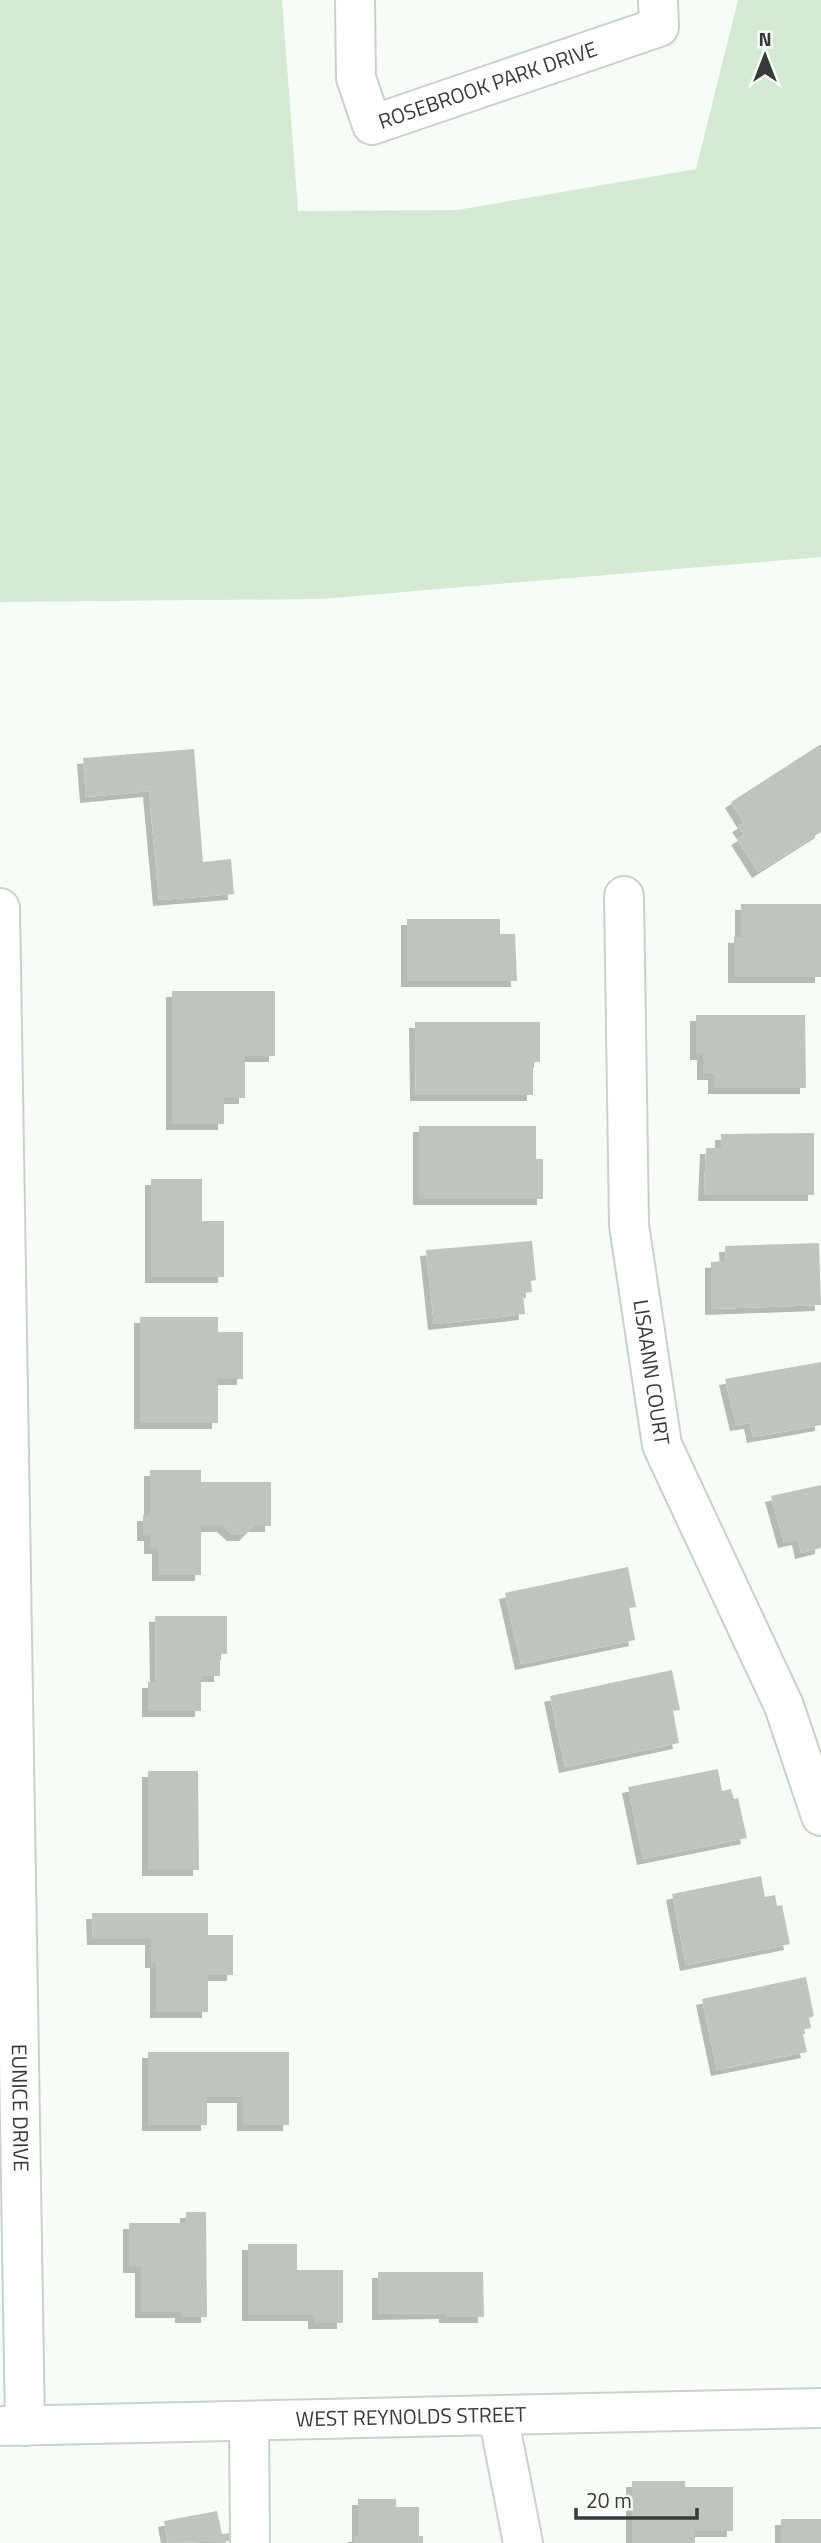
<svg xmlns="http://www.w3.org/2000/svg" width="821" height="2543" font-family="'Titillium Web',sans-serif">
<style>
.green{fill:#d3e9d4}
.building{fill:#bec5be;filter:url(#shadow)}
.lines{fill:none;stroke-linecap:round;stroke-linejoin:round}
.minor-casing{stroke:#cad1ca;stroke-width:42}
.minor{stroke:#fff;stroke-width:38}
.labels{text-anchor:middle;stroke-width:7;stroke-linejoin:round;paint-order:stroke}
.street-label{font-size:21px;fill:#373a37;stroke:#f6fdf6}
</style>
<defs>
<filter id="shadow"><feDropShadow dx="-6" dy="6" stdDeviation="0" flood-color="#0004"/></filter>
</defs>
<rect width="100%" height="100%" fill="#f6fdf6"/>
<polygon class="green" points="0,0 282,0 298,211 457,210 696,169 738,0 821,0 821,557 321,599 0,602"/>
<g class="building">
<polygon points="821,744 821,832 758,872 737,839 744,835 738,826 744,823 731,802"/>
<polygon points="194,749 203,862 231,859 234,894 159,900 149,791 86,797 83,758"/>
<polygon points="741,904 821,904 821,977 734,977 734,937 741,937"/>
<polygon points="407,919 500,919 500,934 515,934 517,981 407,981"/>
<polygon points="172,991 275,991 275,1056 245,1056 245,1098 224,1098 224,1124 172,1124"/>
<polygon points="696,1015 805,1015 806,1088 714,1088 714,1074 703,1074 703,1054 696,1054"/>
<polygon points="415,1022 540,1022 540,1062 533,1062 533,1095 416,1095"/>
<polygon points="419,1126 536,1126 536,1159 543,1159 543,1199 419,1199"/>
<polygon points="814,1133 814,1195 704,1195 706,1148 721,1148 721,1134"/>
<polygon points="151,1179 202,1179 202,1221 224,1221 224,1277 151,1277"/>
<polygon points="532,1241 536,1280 531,1281 532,1292 523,1293 525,1314 434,1324 426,1250"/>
<polygon points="819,1243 821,1305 711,1309 711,1262 726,1261 725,1246"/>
<polygon points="140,1317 218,1317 218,1332 243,1332 243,1379 218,1379 218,1423 140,1423"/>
<polygon points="821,1362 821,1425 753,1437 750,1423 736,1425 725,1379"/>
<polygon points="150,1470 201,1470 201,1482 271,1482 271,1526 254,1526 245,1535 233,1535 223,1526 201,1526 201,1575 158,1575 158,1548 150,1548 150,1535 143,1535 143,1515 150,1515"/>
<polygon points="821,1485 821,1548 801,1553 798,1539 784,1542 771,1496"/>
<polygon points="628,1567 636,1607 629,1608 635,1640 521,1664 505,1593"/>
<polygon points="155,1616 227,1616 227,1654 220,1654 220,1676 201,1676 201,1711 148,1711 148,1682 156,1682"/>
<polygon points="672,1670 680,1710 673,1711 679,1743 565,1767 550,1696"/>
<polygon points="718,1769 722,1791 731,1789 734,1799 738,1798 747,1838 643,1859 628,1787"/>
<polygon points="148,1771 198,1771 199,1870 148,1870"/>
<polygon points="761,1876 765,1897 775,1895 777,1906 782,1905 790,1944 686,1965 672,1894"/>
<polygon points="92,1913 208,1913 208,1935 233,1935 233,1975 208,1975 208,2012 156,2012 156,1962 151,1962 151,1939 93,1939"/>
<polygon points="806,1977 814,2016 809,2018 811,2028 802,2030 807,2052 717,2070 702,1999"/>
<polygon points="148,2052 289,2052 289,2125 243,2125 243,2097 207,2097 207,2125 148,2125"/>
<polygon points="186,2212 206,2212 207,2317 181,2317 181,2312 141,2312 141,2267 129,2267 129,2223 186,2223"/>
<polygon points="248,2244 297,2244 297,2270 343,2270 343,2323 314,2323 314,2315 248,2315"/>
<polygon points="378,2272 483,2272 484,2317 445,2317 445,2313 378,2314"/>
<polygon points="632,2481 685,2481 685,2487 733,2487 733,2531 695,2531 695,2543 632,2543"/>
<polygon points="358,2499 396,2499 396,2507 419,2507 419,2536 423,2536 423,2543 354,2543 354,2536 358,2536"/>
<polygon points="217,2511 222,2534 231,2533 233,2541 168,2543 164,2521"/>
<rect x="781" y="2519" width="40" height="24"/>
</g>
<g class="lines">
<g class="minor-casing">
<g id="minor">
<path id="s1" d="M355,0L356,78L372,125L659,27L658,0"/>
<path id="s2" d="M624,896L629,1225L662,1445L784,1706L821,1816"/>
<path id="s3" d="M0,908L25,2426"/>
<polyline points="498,2415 523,2543"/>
<polyline points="249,2421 250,2543"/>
<path id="s4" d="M0,2426L821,2408"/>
</g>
</g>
<use href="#minor" class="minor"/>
</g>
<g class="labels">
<g class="street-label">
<text dy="7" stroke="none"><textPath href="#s1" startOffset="250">ROSEBROOK PARK DRIVE</textPath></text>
<text dy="7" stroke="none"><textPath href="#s2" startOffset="478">LISAANN COURT</textPath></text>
<text dy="7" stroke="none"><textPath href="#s3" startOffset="1200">EUNICE DRIVE</textPath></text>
<text dy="7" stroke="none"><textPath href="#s4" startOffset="411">WEST REYNOLDS STREET</textPath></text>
</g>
</g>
<g transform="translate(765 56)" stroke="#f6fdf6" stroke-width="5" paint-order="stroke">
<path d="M0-5L12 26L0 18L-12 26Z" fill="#373a37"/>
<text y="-10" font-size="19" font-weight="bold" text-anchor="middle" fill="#373a37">N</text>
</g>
<path d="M576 2508v10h121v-10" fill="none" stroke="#373a37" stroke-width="3.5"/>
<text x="586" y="2508" font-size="21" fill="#373a37" stroke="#f6fdf6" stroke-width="5" paint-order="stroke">20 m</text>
</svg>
